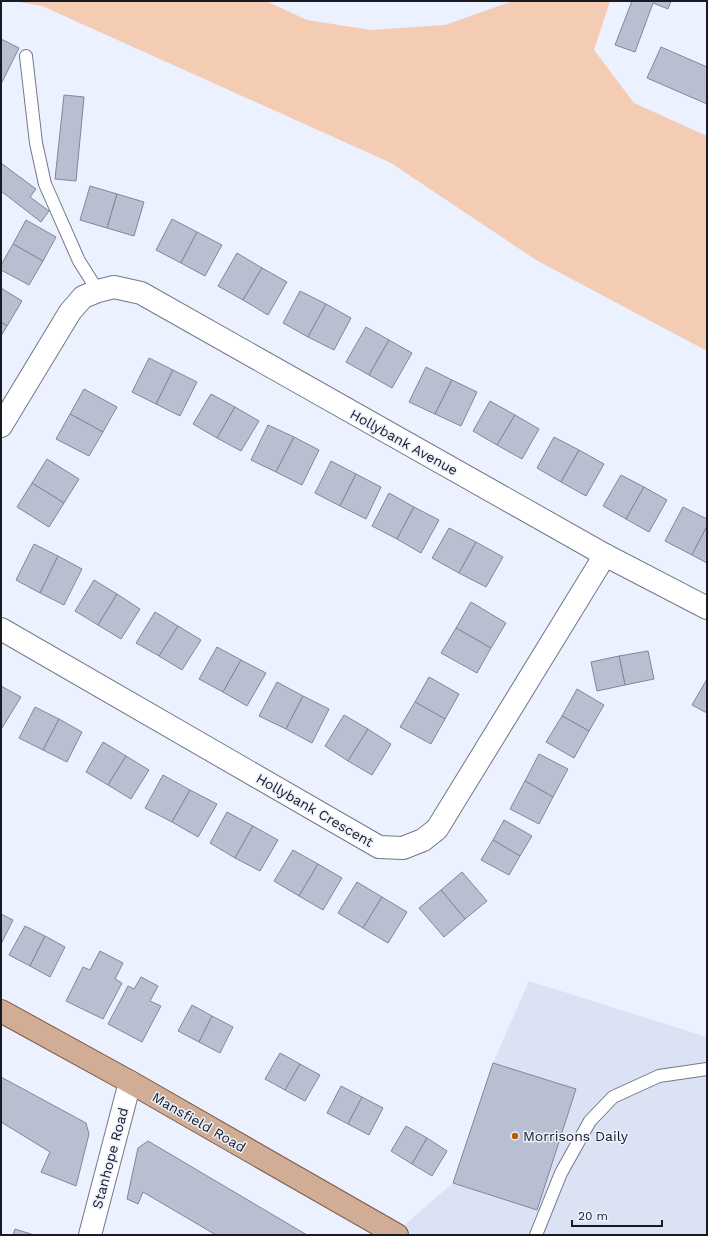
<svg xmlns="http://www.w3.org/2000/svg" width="708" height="1236" font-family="'Work Sans',sans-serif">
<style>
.built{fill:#dae2f4}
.green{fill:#f4ccb3}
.building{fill:#b9bfd0;stroke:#818797}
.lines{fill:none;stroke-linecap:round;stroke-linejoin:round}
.lane-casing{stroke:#727888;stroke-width:14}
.street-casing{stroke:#727888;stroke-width:24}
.primary-casing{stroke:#7c5740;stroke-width:24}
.lane{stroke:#fff;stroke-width:12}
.street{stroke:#fff;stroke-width:22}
.primary{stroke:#d1ad96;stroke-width:22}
.poi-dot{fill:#b65b00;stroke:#ebf1ff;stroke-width:1.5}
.labels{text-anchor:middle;stroke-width:3;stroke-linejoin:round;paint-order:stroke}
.street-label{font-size:14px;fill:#181b21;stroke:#ebf1ff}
.poi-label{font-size:14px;fill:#181b21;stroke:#ebf1ff;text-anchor:start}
</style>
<rect width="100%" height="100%" fill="#ebf1ff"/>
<polygon class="built" points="529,981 707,1037 707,1235 397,1235 394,1234 453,1183 493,1063"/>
<polygon class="green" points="13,1 266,1 307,20 371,30 445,25 513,1 610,1 594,50 634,103 707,136 707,351 536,260 391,163 42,6"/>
<g class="building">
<polygon points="632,1 671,1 668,9 653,3 635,52 615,45"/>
<polygon points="1,39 19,48 1,84"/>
<polygon points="661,47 707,67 707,104 647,78"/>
<polygon points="64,95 84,97 76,181 55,179"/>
<polygon points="1,163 36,189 30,197 49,211 41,222 1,191"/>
<polygon points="90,186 117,194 107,228 80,220"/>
<polygon points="117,194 144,202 134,236 107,228"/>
<polygon points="172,219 197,232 181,263 156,250"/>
<polygon points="26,220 56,237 43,261 13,244"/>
<polygon points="197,232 222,245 205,276 181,263"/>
<polygon points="13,244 43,261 29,285 1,270 1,265"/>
<polygon points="237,253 262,268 243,300 218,286"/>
<polygon points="262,268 287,282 268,315 243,300"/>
<polygon points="1,288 22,301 7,326 1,322"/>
<polygon points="300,291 326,304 308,337 283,323"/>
<polygon points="326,304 351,318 334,350 308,337"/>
<polygon points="1,322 7,326 1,336"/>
<polygon points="366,327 389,340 369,375 346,362"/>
<polygon points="389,340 412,353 392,388 369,375"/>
<polygon points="149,358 173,370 156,404 132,392"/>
<polygon points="426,367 452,380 435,414 409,402"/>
<polygon points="173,370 197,382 180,416 156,404"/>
<polygon points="452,380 477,392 461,426 435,414"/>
<polygon points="84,389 117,407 103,432 70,414"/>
<polygon points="211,394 235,407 217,438 193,424"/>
<polygon points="490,401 515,415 497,445 473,431"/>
<polygon points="235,407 259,421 241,451 217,438"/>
<polygon points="70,414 103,432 89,456 56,439"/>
<polygon points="515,415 539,429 522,459 497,445"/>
<polygon points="268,425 294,437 276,472 251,460"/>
<polygon points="294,437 319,450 302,485 276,472"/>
<polygon points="554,437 579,450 561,482 537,468"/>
<polygon points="579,450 604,464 586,496 561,482"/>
<polygon points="47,459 79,479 64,503 32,483"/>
<polygon points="331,461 356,474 340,506 315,493"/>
<polygon points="356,474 381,487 366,519 340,506"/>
<polygon points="621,475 644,487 626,519 603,506"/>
<polygon points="32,483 64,503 49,527 17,507"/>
<polygon points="644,487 667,500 649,532 626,519"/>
<polygon points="389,493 414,507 397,539 372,526"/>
<polygon points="414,507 439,520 421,553 397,539"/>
<polygon points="683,507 707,519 707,526 692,555 665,541"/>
<polygon points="707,526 707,563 692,555"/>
<polygon points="449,528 476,542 459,573 432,558"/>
<polygon points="476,542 503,557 486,587 459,573"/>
<polygon points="34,544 58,556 40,593 16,580"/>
<polygon points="58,556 82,569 64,605 40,593"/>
<polygon points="94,580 117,594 98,625 75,611"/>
<polygon points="117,594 140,609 121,639 98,625"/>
<polygon points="471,602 506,623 491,648 456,628"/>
<polygon points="155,612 178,626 159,656 136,643"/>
<polygon points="178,626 201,640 182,670 159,656"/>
<polygon points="456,628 491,648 477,673 441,653"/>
<polygon points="217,647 241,660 223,692 199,679"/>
<polygon points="648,651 654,679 625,685 619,656"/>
<polygon points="619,656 625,685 597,691 591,662"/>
<polygon points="241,660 266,673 247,706 223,692"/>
<polygon points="429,677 459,694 445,719 415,702"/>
<polygon points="707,679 707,713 692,705"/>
<polygon points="277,682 303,696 286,729 259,716"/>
<polygon points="1,686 21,697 2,728 1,727"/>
<polygon points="577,689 604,705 589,731 562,716"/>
<polygon points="303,696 329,709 312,743 286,729"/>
<polygon points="415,702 445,719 431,744 400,727"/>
<polygon points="35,707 59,719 43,750 19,738"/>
<polygon points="344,715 368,729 348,761 325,746"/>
<polygon points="562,716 589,731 574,758 546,742"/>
<polygon points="59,719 82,732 67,762 43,750"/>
<polygon points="368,729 391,744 372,775 348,761"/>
<polygon points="103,742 126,756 108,785 86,772"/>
<polygon points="539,754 568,769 553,797 525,781"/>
<polygon points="126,756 149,770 131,799 108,785"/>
<polygon points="163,775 190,790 172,822 145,808"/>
<polygon points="525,781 553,797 539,824 510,809"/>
<polygon points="190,790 217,804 198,837 172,822"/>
<polygon points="227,812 253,826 235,858 210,843"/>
<polygon points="504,820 532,836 520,856 493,840"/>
<polygon points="253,826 278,840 260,871 235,858"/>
<polygon points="493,840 520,856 509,875 481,860"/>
<polygon points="293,850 318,864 299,896 274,881"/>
<polygon points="318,864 342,878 323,910 299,896"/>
<polygon points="462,872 487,901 465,919 441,890"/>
<polygon points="357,882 382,897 363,928 338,913"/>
<polygon points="441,890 465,919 444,937 419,908"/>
<polygon points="382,897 407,912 388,943 363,928"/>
<polygon points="1,914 13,920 1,944"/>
<polygon points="25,926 45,936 30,966 9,955"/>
<polygon points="45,936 65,947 50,977 30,966"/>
<polygon points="100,951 123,963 115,979 122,983 103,1019 66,1001 83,967 90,970"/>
<polygon points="141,977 158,986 150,1001 161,1006 142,1042 108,1024 128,986 134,989"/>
<polygon points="192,1005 212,1016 199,1042 178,1031"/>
<polygon points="212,1016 233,1027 220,1053 199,1042"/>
<polygon points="280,1053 300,1064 285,1090 265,1079"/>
<polygon points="493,1063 576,1089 537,1210 453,1183"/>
<polygon points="300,1064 320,1075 305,1101 285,1090"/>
<polygon points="1,1077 86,1123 89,1134 76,1186 41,1172 50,1152 1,1122"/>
<polygon points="341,1086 362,1097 348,1124 327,1113"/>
<polygon points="362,1097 383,1108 369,1135 348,1124"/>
<polygon points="406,1126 427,1138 412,1164 391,1151"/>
<polygon points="427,1138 447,1151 432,1176 412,1164"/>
<polygon points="148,1141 307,1235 216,1235 143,1192 138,1204 127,1199 138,1148"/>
<polygon points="15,1229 34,1235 13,1235"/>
</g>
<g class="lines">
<g class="lane-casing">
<g id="lane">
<polyline points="26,56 36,143 45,184 79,261 98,291"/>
<polyline points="536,1235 561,1173 590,1121 613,1097 659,1076 707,1069"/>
</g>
</g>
<g class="street-casing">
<g id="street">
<polyline points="1,426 70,312 83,297 98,291 114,287 141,293 605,555 707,608"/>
<polyline points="1,629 379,847 403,848 423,840 437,829 605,555"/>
<polyline points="90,1235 130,1082"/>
</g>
</g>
<g class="primary-casing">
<polyline id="primary" points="1,1011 130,1082 397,1235"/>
</g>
<use href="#lane" class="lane"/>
<use href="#street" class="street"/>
<use href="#primary" class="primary"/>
</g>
<circle class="poi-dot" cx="515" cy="1136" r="4"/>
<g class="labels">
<g class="street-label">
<text transform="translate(404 442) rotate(29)" y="5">Hollybank Avenue</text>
<text transform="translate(315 810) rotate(30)" y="5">Hollybank Crescent</text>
<text transform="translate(199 1122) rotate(30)" y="5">Mansfield Road</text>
<text transform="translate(110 1158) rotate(-75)" y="5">Stanhope Road</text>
</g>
<g class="poi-label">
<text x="523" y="1141">Morrisons Daily</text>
</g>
</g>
<rect width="708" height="1236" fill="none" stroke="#181b21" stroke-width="4"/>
<path d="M572 1220v6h90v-6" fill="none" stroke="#181b21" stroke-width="2"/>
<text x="578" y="1220" font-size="12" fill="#181b21" stroke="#ebf1ff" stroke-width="3" paint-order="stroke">20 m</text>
</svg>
